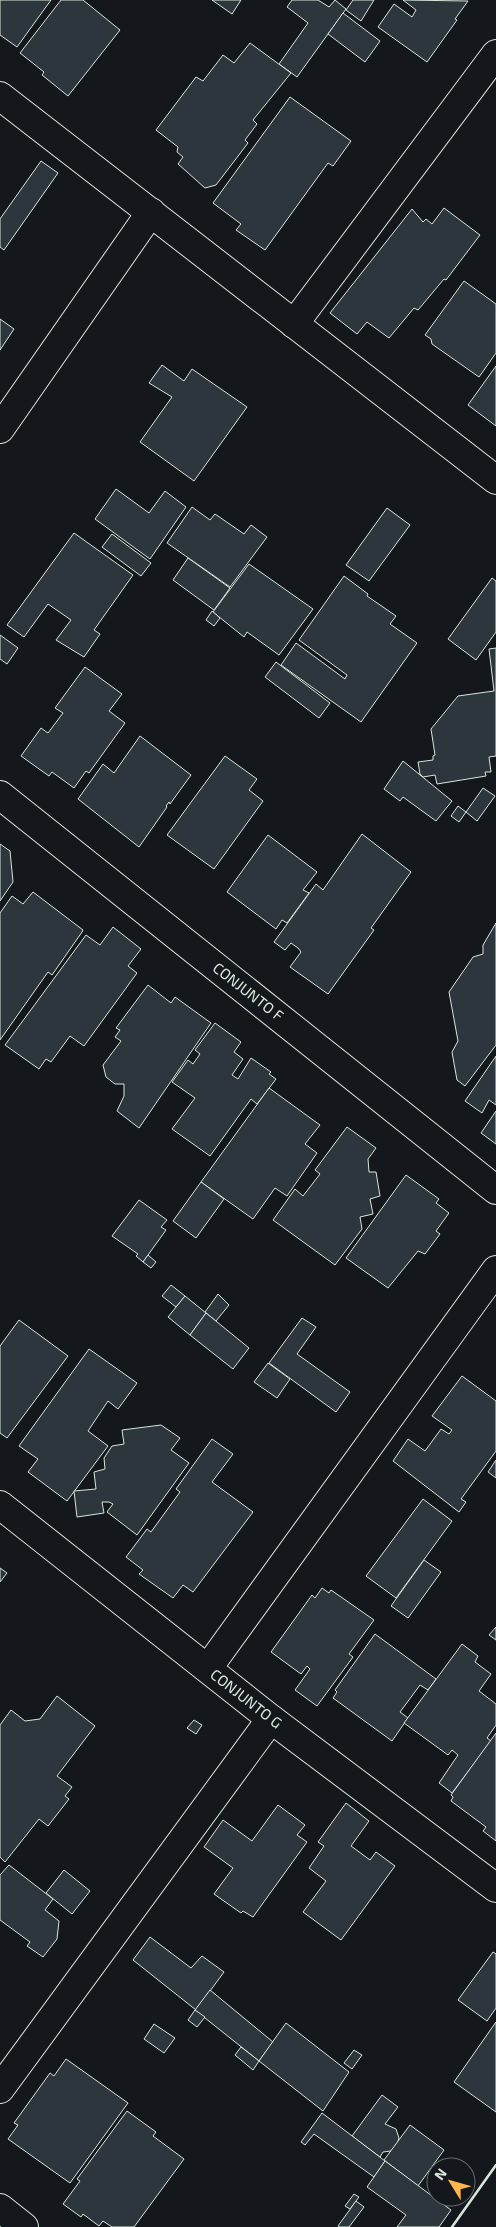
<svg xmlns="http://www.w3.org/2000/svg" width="496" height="2227" font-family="'Exo 2',sans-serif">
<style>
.building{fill:#2c363c;stroke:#d8e6dc}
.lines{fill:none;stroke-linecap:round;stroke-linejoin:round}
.minor-casing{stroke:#d8e6dc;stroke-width:30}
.minor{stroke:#14181c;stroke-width:28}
.wall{stroke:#d8e6dc;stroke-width:2.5}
.labels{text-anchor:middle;stroke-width:4;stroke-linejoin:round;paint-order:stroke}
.street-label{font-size:15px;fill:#d8e6dc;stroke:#14181c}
</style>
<rect width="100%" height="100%" fill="#14181c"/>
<g class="building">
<polygon points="0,0 51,0 17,47 0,35"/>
<polygon points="61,0 83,0 120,30 68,96 42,75 44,72 20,53"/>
<polygon points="212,0 241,0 232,14"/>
<polygon points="292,0 318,0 329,7 335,0 346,9 297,77 279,64 308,23 287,7"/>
<polygon points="353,0 374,0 361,21 346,10"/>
<polygon points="403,0 468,1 455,19 457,20 427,62 378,27 394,4 412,17 416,10"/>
<polygon points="343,13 380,41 365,62 328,34"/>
<polygon points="250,43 291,73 253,120 257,124 245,140 248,143 216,185 205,188 178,164 183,157 177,152 178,147 156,130 196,77 203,81 223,55 234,63"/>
<polygon points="290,97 351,141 333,166 328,163 265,250 236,230 241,224 213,203"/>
<polygon points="41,161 58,173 4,250 0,247 0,219"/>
<polygon points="444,208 480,235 446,280 444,279 418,310 414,308 389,338 367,322 357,334 330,313 412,209 423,222 426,219 432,224"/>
<polygon points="464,281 496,304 496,353 479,377 432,344 431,339 425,335"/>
<polygon points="0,319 14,329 0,350"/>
<polygon points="162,365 184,381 192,369 247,407 194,481 140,442 172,397 149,383"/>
<polygon points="496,366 496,426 468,405"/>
<polygon points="116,489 149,513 165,491 186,507 150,559 95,519"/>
<polygon points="192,507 210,520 215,514 244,534 251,525 267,537 230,587 167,543"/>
<polygon points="387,508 410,525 369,581 346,565"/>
<polygon points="74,533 133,575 94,630 100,634 84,657 56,640 71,620 48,604 24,637 7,625"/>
<polygon points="112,534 151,563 141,576 102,547"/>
<polygon points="188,558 230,588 214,610 173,580"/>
<polygon points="249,564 313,609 279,655 247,632 244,637 213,612"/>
<polygon points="344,576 368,594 367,596 396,616 390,624 417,643 361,722 281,665 296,643 345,679 347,675 299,640"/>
<polygon points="492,578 496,581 496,632 476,660 448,639"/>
<polygon points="212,611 220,618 214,626 206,620"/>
<polygon points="0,635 18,648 7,664 0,659"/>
<polygon points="496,648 496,756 489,757 491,772 485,772 486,776 437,784 435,775 423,777 420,774 418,762 433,760 433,756 435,755 431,729 458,696 494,691 489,649"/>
<polygon points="276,662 330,703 319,718 265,677"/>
<polygon points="85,667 122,694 109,711 125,723 89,773 86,771 74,788 52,772 49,776 21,756 41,728 48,733 63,713 55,708"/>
<polygon points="140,736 191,775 170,804 169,802 166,806 167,807 139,847 78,799 103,764 114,773"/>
<polygon points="225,756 257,779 249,790 263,801 214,869 167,835"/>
<polygon points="403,761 452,801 436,821 403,797 400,801 384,789"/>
<polygon points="483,788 495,796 477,821 466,812"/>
<polygon points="458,806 466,812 459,822 451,816"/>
<polygon points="362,834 411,872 371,928 374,930 328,994 290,967 301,952 298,948 291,943 285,950 274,942 316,884 323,890"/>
<polygon points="268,835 317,872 303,890 309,893 287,923 282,920 276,929 227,892"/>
<polygon points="0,844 10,851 13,882 0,901"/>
<polygon points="33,892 83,930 82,932 52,975 48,972 0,1040 0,913 12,896 23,904"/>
<polygon points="496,923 496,1045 465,1086 457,1080 452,1052 458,1041 449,992 473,957 483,954 483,945"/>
<polygon points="113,927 141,949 128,966 137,973 84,1046 70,1036 51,1062 46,1059 39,1069 5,1045 86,935 100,945"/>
<polygon points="148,985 171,1003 175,997 211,1023 139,1128 117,1111 124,1096 124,1084 115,1084 106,1077 103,1065 121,1041 115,1037 120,1030 116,1028"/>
<polygon points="215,1023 241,1042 234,1052 243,1059 232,1075 238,1079 251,1058 271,1072 269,1074 276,1079 257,1104 251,1099 210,1156 172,1129 195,1098 172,1082 188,1060 193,1064 200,1054 195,1050"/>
<polygon points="496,1056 496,1105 489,1100 482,1113 465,1101"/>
<polygon points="269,1088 320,1125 305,1144 317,1153 287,1196 275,1188 253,1219 201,1182"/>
<polygon points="496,1111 496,1144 481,1133"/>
<polygon points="347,1127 376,1148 368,1159 369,1172 376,1172 380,1196 370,1199 373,1214 360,1217 362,1229 335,1265 273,1220 295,1189 303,1196 320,1174 315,1170"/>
<polygon points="406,1175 439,1199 436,1203 449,1213 436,1231 440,1234 425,1254 418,1251 388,1288 346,1258"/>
<polygon points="201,1182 224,1199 196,1238 173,1221"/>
<polygon points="139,1200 167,1220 161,1227 166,1230 143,1262 136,1256 138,1254 112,1236"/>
<polygon points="148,1255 156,1262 151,1268 143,1262"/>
<polygon points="171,1285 185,1296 176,1307 162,1296"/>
<polygon points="218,1294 229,1305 216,1321 205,1312"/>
<polygon points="185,1296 206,1313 190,1335 168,1317"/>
<polygon points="206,1313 249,1348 233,1369 190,1335"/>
<polygon points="302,1318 316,1327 297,1354 350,1392 336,1412 269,1363"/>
<polygon points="19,1320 68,1356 7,1438 0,1433 0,1346"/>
<polygon points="89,1349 137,1383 118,1409 108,1401 88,1431 108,1446 67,1501 28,1472 38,1459 19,1446"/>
<polygon points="268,1363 290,1379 277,1398 254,1382"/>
<polygon points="462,1376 496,1401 496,1451 461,1499 466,1502 459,1512 393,1461 408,1439 425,1451 441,1429 449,1434 452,1430 432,1416"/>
<polygon points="161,1425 180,1438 171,1450 189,1463 137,1535 107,1512 113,1504 109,1502 102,1502 104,1513 77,1517 74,1491 96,1489 94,1472 105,1469 104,1458 112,1446 124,1444 122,1430"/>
<polygon points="212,1439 233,1454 212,1482 253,1512 193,1592 183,1585 173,1598 139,1574 143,1570 126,1557 147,1529 151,1532 180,1492 176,1489"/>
<polygon points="496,1460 496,1478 488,1472"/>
<polygon points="423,1499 452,1521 396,1598 366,1576"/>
<polygon points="424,1560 441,1572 408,1618 391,1606"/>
<polygon points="0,1568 7,1573 0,1582"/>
<polygon points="322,1588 329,1593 331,1590 374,1620 349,1654 353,1657 317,1706 295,1690 310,1669 307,1666 301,1674 271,1652 312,1595 315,1598"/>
<polygon points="496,1627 496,1640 489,1635"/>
<polygon points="375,1634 436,1679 428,1690 420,1685 400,1712 408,1718 392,1741 333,1698 337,1692 335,1690"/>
<polygon points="462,1644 478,1656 475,1662 491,1674 479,1691 496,1704 496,1725 487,1738 491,1741 452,1793 439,1783 458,1755 452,1750 448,1755 404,1723"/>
<polygon points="57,1696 95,1726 57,1776 72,1787 65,1796 69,1799 48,1826 39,1819 5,1862 0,1857 0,1725 11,1710 25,1721 40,1719"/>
<polygon points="194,1720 202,1725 196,1734 187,1728"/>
<polygon points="496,1733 496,1841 483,1831 486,1827 451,1801 453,1797 451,1795"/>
<polygon points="346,1803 369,1821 351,1846 370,1860 376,1852 395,1866 341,1940 303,1912 326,1881 309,1868 324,1846 318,1842"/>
<polygon points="278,1805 305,1825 297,1835 307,1842 253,1917 243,1911 241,1913 214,1894 233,1868 204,1847 223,1820 252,1841"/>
<polygon points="9,1865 53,1899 45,1910 59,1921 57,1939 43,1957 27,1946 30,1942 0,1920 0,1875"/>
<polygon points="64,1870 90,1891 72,1914 46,1893"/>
<polygon points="150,1937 191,1968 202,1956 224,1972 196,2010 133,1960"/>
<polygon points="493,1952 496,1954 496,2008 487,2021 458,2000"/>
<polygon points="210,1990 273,2042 259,2061 195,2010"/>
<polygon points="195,2010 205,2017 197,2027 188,2020"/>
<polygon points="496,2022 496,2112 454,2082"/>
<polygon points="286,2023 349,2072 323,2111 259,2061"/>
<polygon points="154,2024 175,2038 164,2053 144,2039"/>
<polygon points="241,2047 259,2061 253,2070 235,2055"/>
<polygon points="354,2050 362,2055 352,2069 344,2063"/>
<polygon points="66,2059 128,2103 70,2183 8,2139 18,2125 14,2123 50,2073 54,2076"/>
<polygon points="382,2095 398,2107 385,2124 396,2129 399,2138 396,2147 391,2151 383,2152 380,2157 352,2136"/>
<polygon points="127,2111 156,2132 153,2136 184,2159 134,2227 112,2227 103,2221 99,2226 83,2214 81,2217 63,2204 80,2181 77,2179"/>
<polygon points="322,2113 385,2161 374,2177 314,2134 305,2145 301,2142"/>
<polygon points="410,2125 444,2150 418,2186 384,2160"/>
<polygon points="385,2161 451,2210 439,2227 397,2227 406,2215 367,2187"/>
<polygon points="354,2194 359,2197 350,2209 345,2206"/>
<polygon points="356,2201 364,2207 349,2227 340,2227 338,2226"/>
</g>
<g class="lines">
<g class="minor-casing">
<g id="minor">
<polyline points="0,96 496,480"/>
<polyline points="294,324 496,54"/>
<polyline points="0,429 151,212"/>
<polyline points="0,795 496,1190"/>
<polyline points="0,1505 271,1719 496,1888"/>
<polyline points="208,1668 496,1270"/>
<polyline points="0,2089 271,1719"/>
<polyline points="0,2208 24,2227"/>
</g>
</g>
<use href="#minor" class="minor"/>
<polyline class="wall" points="452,2227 496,2165"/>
</g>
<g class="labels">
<g class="street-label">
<text transform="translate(248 992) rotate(38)" y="5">CONJUNTO F</text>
<text transform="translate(246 1699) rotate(38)" y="5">CONJUNTO G</text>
</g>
</g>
<g transform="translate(451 2182) rotate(307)"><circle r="24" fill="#14181c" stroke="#626a69"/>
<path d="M0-4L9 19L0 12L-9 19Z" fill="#ffb74d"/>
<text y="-8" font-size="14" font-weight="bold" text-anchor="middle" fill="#d8e6dc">N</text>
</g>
</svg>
